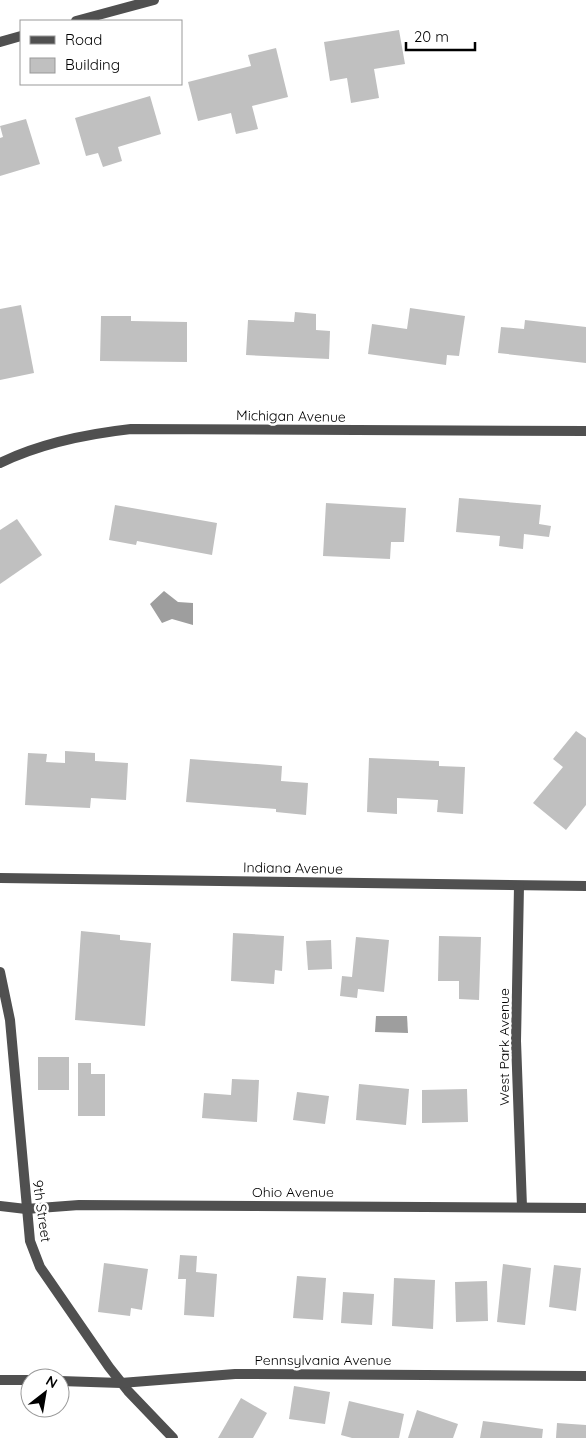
<svg xmlns="http://www.w3.org/2000/svg" width="586" height="1438" font-family="Quicksand,sans-serif">
<style>
.water{fill:#9e9e9e}
.building{fill:#c0c0c0}
.lines{fill:none;stroke-linecap:round;stroke-linejoin:round}
.street{stroke:#505050;stroke-width:10}
.labels{text-anchor:middle;stroke-width:5;stroke-linejoin:round;paint-order:stroke}
.street-label{font-size:14px;fill:#000;stroke:#fff}
</style>
<rect width="100%" height="100%" fill="#fff"/>
<g class="water">
<polygon points="164,591 178,602 193,603 193,625 172,619 162,623 150,604"/>
<polygon points="376,1016 407,1016 408,1033 375,1032"/>
</g>
<g class="building">
<polygon points="399,30 405,64 374,69 379,98 351,103 347,78 330,81 324,42"/>
<polygon points="276,48 288,97 252,106 258,129 236,134 231,113 198,121 188,82 251,66 248,55"/>
<polygon points="150,96 161,134 118,147 122,161 103,167 98,153 86,156 75,118"/>
<polygon points="26,119 40,164 0,176 0,138 3,137 0,126"/>
<polygon points="21,305 34,373 0,380 0,309"/>
<polygon points="410,308 465,316 459,356 447,355 446,365 368,354 372,324 407,329"/>
<polygon points="295,312 316,314 316,330 330,331 329,359 246,355 248,320 294,322"/>
<polygon points="101,316 131,316 131,321 187,322 187,362 100,361"/>
<polygon points="525,320 586,327 586,363 498,353 501,327 524,329"/>
<polygon points="459,498 541,505 539,524 551,526 549,537 524,534 523,549 499,546 500,536 456,532"/>
<polygon points="326,503 406,508 404,542 391,542 390,559 323,556"/>
<polygon points="115,505 217,523 212,555 137,541 136,545 109,540"/>
<polygon points="17,519 42,555 0,584 0,530"/>
<polygon points="576,731 586,738 586,805 566,830 533,803 563,767 553,759"/>
<polygon points="65,751 95,753 95,761 128,763 126,800 91,798 90,808 25,805 28,753 47,754 46,762 65,763"/>
<polygon points="369,758 439,761 439,766 465,767 463,814 437,812 438,800 397,798 397,814 367,812"/>
<polygon points="190,759 282,766 281,781 308,783 306,815 276,812 276,809 186,802"/>
<polygon points="81,931 120,935 120,940 151,943 145,1026 75,1020"/>
<polygon points="233,933 284,936 282,971 275,970 274,984 231,981"/>
<polygon points="439,936 481,937 479,1000 459,999 459,981 438,981"/>
<polygon points="356,937 389,940 384,992 358,989 357,998 340,996 342,976 352,977"/>
<polygon points="331,940 332,969 308,970 306,941"/>
<rect x="38" y="1057" width="31" height="33"/>
<polygon points="78,1063 91,1063 91,1074 105,1074 105,1116 78,1116"/>
<polygon points="232,1079 259,1080 257,1122 202,1118 204,1093 231,1095"/>
<polygon points="359,1084 409,1089 406,1125 356,1120"/>
<polygon points="467,1089 468,1122 422,1123 422,1090"/>
<polygon points="297,1092 329,1096 325,1124 293,1120"/>
<polygon points="180,1255 197,1256 196,1272 217,1274 214,1317 184,1315 186,1279 178,1279"/>
<polygon points="104,1263 148,1269 142,1310 131,1308 130,1316 98,1312"/>
<polygon points="503,1264 531,1268 525,1325 497,1322"/>
<polygon points="554,1265 581,1268 576,1311 549,1307"/>
<polygon points="297,1276 326,1278 323,1320 293,1318"/>
<polygon points="394,1278 435,1280 433,1329 392,1326"/>
<polygon points="487,1281 488,1321 456,1322 455,1282"/>
<polygon points="343,1292 374,1294 372,1325 341,1323"/>
<polygon points="294,1386 330,1392 325,1424 289,1419"/>
<polygon points="241,1398 267,1413 253,1438 218,1438"/>
<polygon points="349,1401 404,1414 399,1438 352,1438 341,1435"/>
<polygon points="417,1410 458,1424 453,1438 408,1438"/>
<polygon points="483,1421 543,1429 542,1438 480,1438"/>
<polygon points="557,1423 586,1425 586,1438 556,1438"/>
</g>
<g class="lines">
<g class="street">
<polyline points="76,21 154,0"/>
<polyline points="0,42 21,36"/>
<path d="M0,463C41,443 86,434 131,429L586,431"/>
<polyline points="0,878 586,886"/>
<polyline points="519,886 516,1041 522,1207"/>
<polyline points="0,972 10,1020 30,1241 40,1267 109,1367 128,1391 173,1438"/>
<polyline points="0,1206 26,1209 79,1205 586,1208"/>
<polyline points="0,1380 30,1380"/>
<polyline points="60,1381 121,1383 235,1374 586,1376"/>
</g>
</g>
<g class="labels">
<g class="street-label">
<text transform="translate(291 416) rotate(1)" y="5">Michigan Avenue</text>
<text transform="translate(293 868) rotate(1)" y="5">Indiana Avenue</text>
<text transform="translate(504 1047) rotate(-90)" y="5">West Park Avenue</text>
<text x="293" y="1197">Ohio Avenue</text>
<text transform="translate(42 1211) rotate(82)" y="5">9th Street</text>
<text x="323" y="1365">Pennsylvania Avenue</text>
</g>
</g>
<rect x="20" y="20" width="162" height="65" fill="#ffffff" stroke="#999999"/>
<rect x="30" y="36" width="25" height="8" fill="#505050" stroke="#999999"/>
<text x="65" y="45" font-size="15" fill="#000000">Road</text>
<rect x="30" y="58" width="25" height="15" fill="#c0c0c0" stroke="#999999"/>
<text x="65" y="70" font-size="15" fill="#000000">Building</text>
<g transform="translate(45 1393) rotate(31)"><circle r="24" fill="#ffffff" stroke="#999999"/>
<path d="M0-4L9 19L0 12L-9 19Z" fill="#000000"/>
<text y="-8" font-size="14" font-weight="bold" text-anchor="middle" fill="#000000">N</text>
</g>
<path d="M406 42v8h69v-8" fill="none" stroke="#000000" stroke-width="2.5"/>
<text x="414" y="42" font-size="15" fill="#000000" stroke="#ffffff" stroke-width="4" paint-order="stroke">20 m</text>
</svg>
